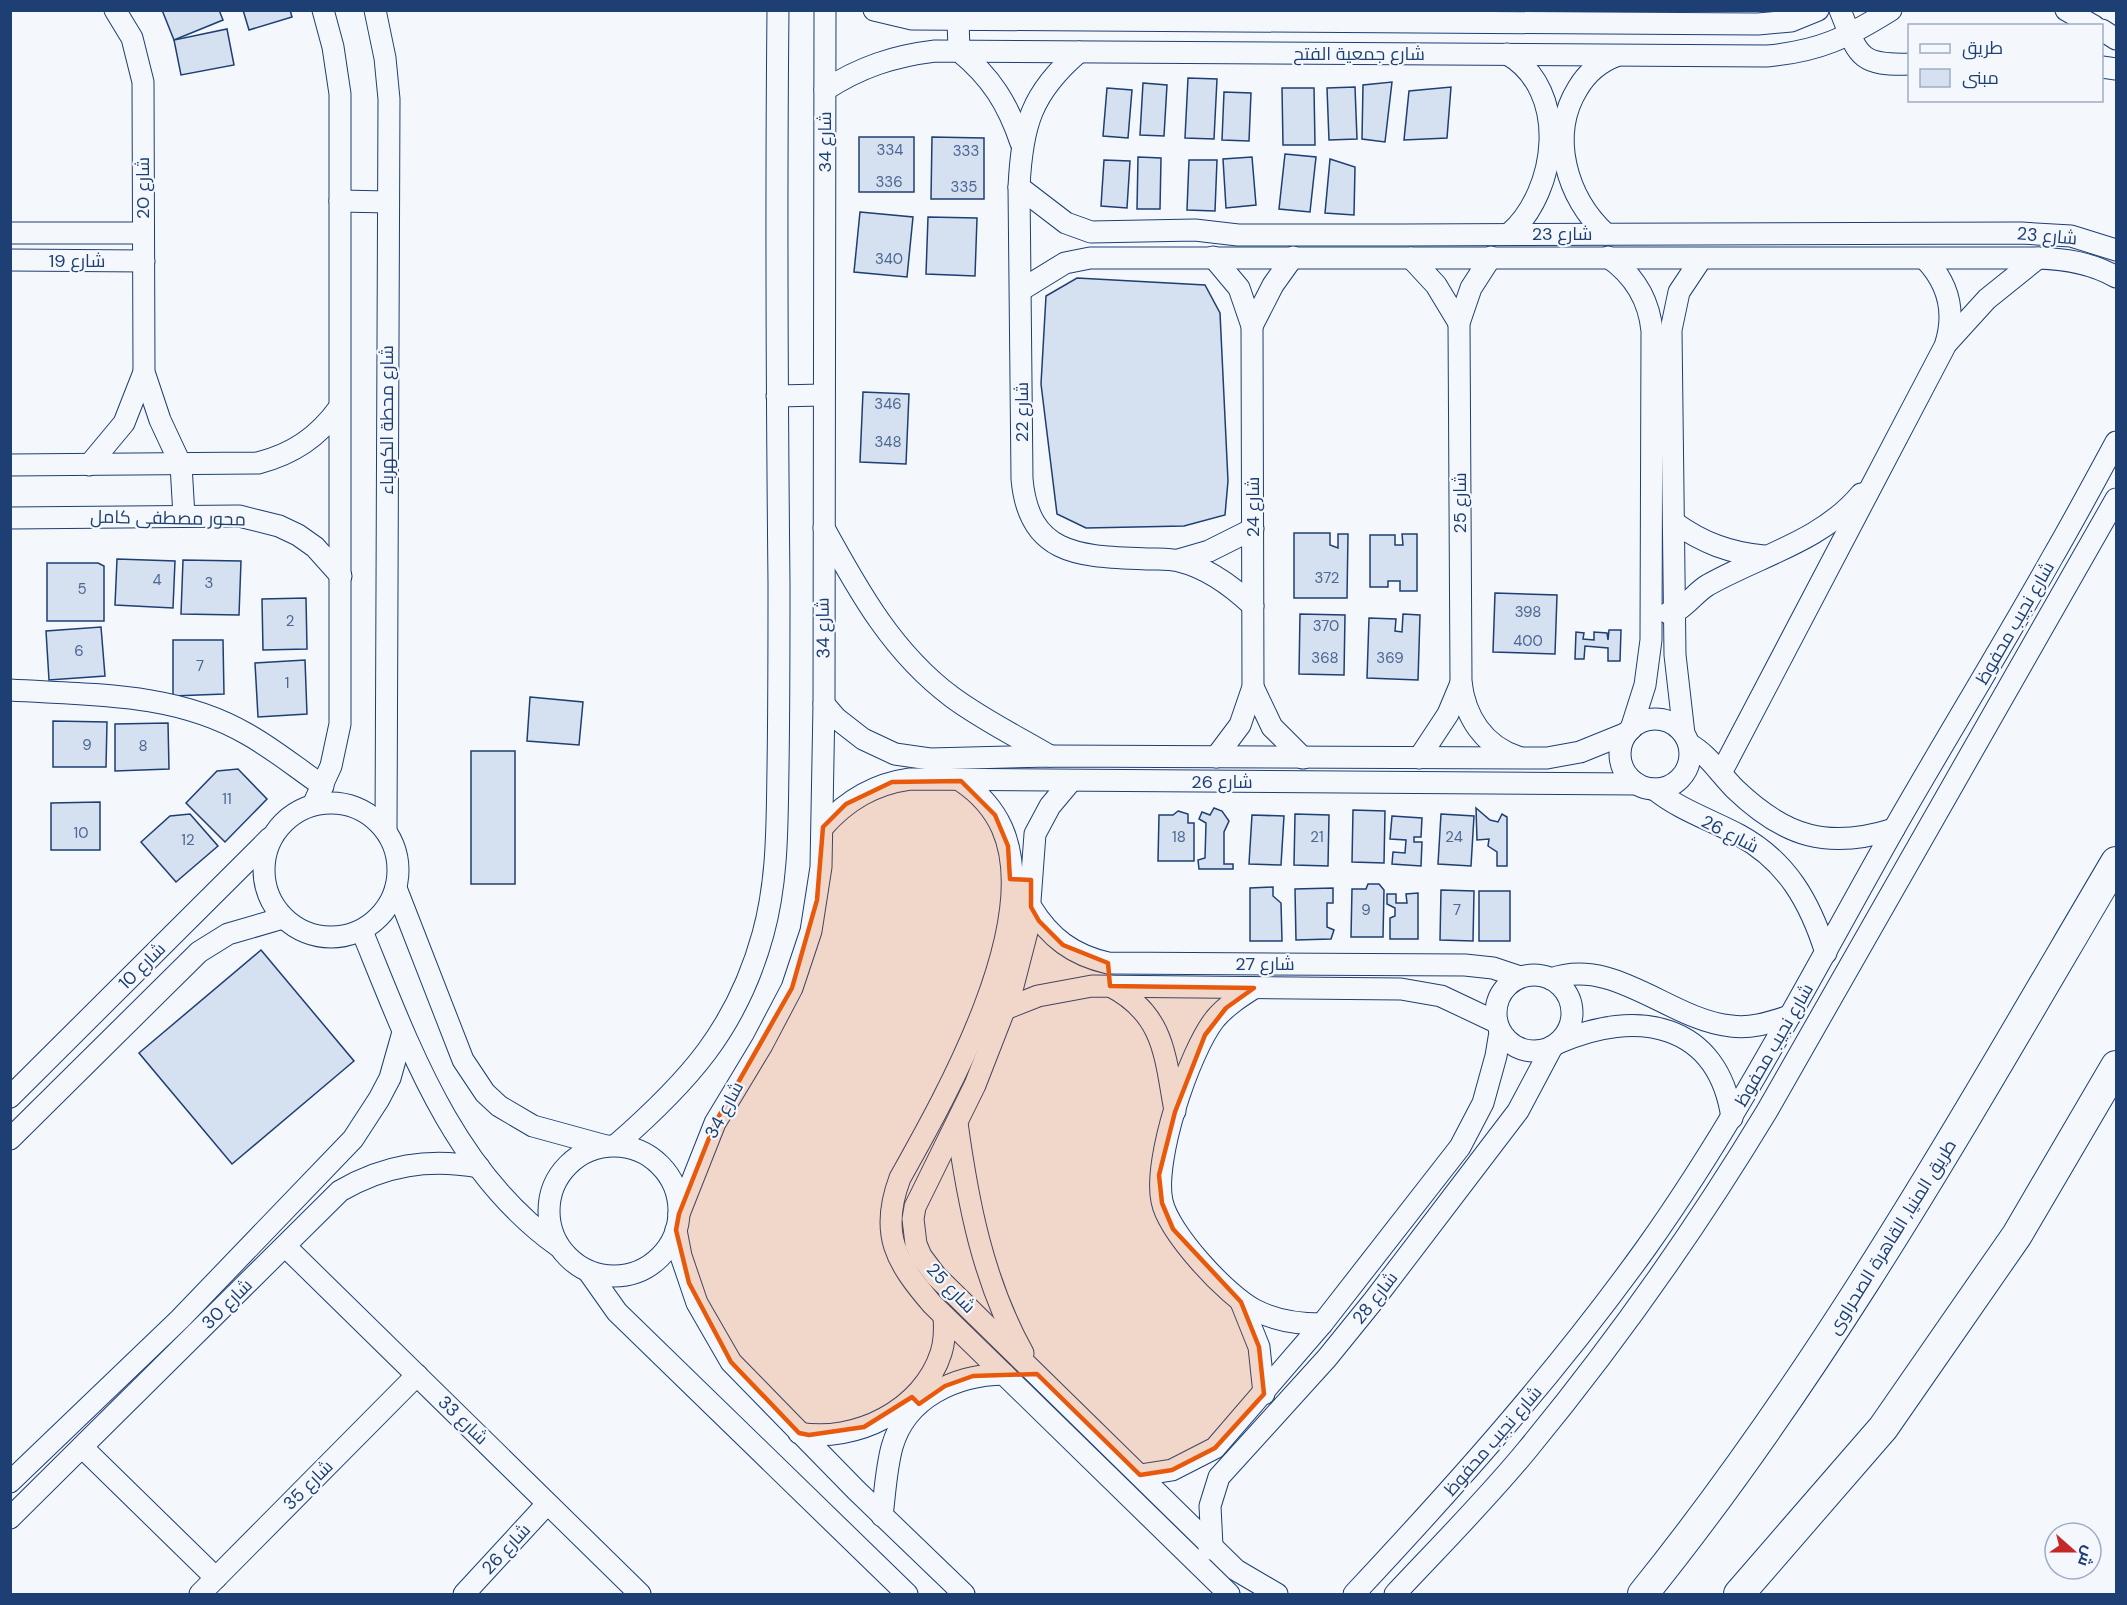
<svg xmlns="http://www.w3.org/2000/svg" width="2127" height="1605" font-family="'DM Sans',Cairo,sans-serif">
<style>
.building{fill:#d5e0f0;stroke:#1d3f73;stroke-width:1.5}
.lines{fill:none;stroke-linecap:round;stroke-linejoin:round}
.minor-casing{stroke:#1d3f73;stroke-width:23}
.highway-casing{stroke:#1d3f73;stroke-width:32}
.minor{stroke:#f4f7fb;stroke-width:21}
.highway{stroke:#f4f7fb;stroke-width:30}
.marked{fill:#e8590c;fill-opacity:0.2;stroke:#e8590c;stroke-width:4.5;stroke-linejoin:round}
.labels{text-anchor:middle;stroke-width:4.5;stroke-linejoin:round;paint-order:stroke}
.number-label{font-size:15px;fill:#4b6792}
.street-label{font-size:18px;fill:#1d3f73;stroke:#f4f7fb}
</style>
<rect width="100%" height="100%" fill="#f4f7fb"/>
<g class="building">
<polygon points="162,10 219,10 223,20 174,40"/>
<polygon points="243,10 290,10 292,17 249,30"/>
<polygon points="227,29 234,65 181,75 174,40"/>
<polygon points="1188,78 1217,79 1214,139 1185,138"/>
<polygon points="1392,82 1385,142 1362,139 1363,85"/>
<polygon points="1143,83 1167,85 1164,136 1140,135"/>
<polygon points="1355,87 1357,139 1329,140 1327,88"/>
<polygon points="1451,87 1447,138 1404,140 1409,91"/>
<polygon points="1107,88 1132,90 1128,138 1103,136"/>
<polygon points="1282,88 1314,88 1315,145 1283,145"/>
<polygon points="1224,92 1251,93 1249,141 1222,140"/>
<rect x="859" y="137" width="55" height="55"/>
<polygon points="932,137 984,138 984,199 931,199"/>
<polygon points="1285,154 1316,157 1310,212 1279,209"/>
<polygon points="1138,157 1161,158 1160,209 1137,209"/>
<polygon points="1252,157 1256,205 1226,208 1223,159"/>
<polygon points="1330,159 1355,167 1354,215 1325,213"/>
<polygon points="1104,160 1130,161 1127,208 1101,206"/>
<polygon points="1189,160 1217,160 1215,211 1187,210"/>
<polygon points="860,212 913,217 907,277 854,272"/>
<polygon points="928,217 977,218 975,276 926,274"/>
<polygon points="1077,278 1205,285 1220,313 1228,481 1225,515 1184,526 1086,528 1057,514 1041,384 1046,296"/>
<polygon points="863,392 909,394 906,464 860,462"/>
<polygon points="1294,533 1330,533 1330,545 1338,548 1338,534 1348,534 1347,598 1294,598"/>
<polygon points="1402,534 1417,534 1417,591 1400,591 1400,581 1388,581 1388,587 1370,587 1370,535 1395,535 1395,545 1403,545"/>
<polygon points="117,559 175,561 173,608 115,605"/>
<polygon points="183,560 241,561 239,615 181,614"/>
<polygon points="47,563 98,563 104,566 104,621 47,621"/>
<polygon points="1495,593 1557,595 1555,654 1493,652"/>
<polygon points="306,598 307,649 263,650 262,599"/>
<polygon points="1300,614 1345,615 1344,675 1299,674"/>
<polygon points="1403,614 1420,615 1418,680 1367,678 1369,618 1396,619 1395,631 1402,632"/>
<polygon points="101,627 105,676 49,680 46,631"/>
<polygon points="1609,630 1621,630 1620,661 1608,661 1608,648 1585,646 1584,659 1575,659 1576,632 1584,633 1583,639 1594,640 1594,632 1607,633 1608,640"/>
<polygon points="173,640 223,640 224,694 173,696"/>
<polygon points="305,660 307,714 258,717 255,663"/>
<polygon points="530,697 583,702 579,745 527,741"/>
<polygon points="53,721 107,722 106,767 53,767"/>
<polygon points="168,723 169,769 115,771 115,724"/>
<rect x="471" y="751" width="44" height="133"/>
<polygon points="238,769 267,799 225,842 186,803 217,771"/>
<polygon points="100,802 100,850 51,850 51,803"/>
<polygon points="1214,808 1222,811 1229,821 1224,832 1224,864 1233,864 1233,869 1199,869 1198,860 1205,858 1206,823 1199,819 1202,812 1210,815"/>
<polygon points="1476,808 1490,820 1498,822 1502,814 1507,817 1507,866 1497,866 1497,852 1488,846 1489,839 1477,840"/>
<polygon points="1353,810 1385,811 1384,863 1352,862"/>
<polygon points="1178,811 1188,814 1188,823 1194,823 1194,861 1158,861 1159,815 1173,815"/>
<polygon points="190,814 218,846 176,882 141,842 170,816"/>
<polygon points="1295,814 1329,815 1328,866 1294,865"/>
<polygon points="1441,814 1474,816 1471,866 1438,864"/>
<polygon points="1252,815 1284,816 1281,865 1249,864"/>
<polygon points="1392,816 1422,818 1421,837 1414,837 1414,842 1422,842 1421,866 1392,864 1393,852 1405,853 1406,840 1390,839"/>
<polygon points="1368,884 1379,884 1384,890 1383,937 1351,937 1352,889 1366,889"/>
<polygon points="1273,887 1273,896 1281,903 1282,941 1250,941 1250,888"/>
<polygon points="1333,888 1333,903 1327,903 1327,927 1334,930 1331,939 1296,940 1295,889"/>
<polygon points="1441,890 1474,891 1473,941 1440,940"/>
<rect x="1479" y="891" width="31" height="50"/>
<polygon points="1418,893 1418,939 1390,939 1390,918 1395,916 1395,908 1387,904 1387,894 1396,894 1396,903 1407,903 1406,894"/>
<polygon points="261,950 354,1061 232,1164 139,1053"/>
</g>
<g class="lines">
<g class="minor-casing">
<g id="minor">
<polyline points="115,10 132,38 143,82 144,372 160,420 181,465 184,516"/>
<polyline points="375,10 385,58 389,99 386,831"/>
<polyline points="874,10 912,19 1758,24 1791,21 1818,10"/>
<path d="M1840,10C1858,55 1858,66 1910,64"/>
<polyline points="2066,10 2094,26"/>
<path d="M958,19L959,51C991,77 1008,104 1021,143"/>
<polyline points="2102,30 2116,39"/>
<path d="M1079,52C1031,93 1022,126 1019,187L1022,479C1029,558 1083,556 1147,559C1157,559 1169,558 1179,561C1208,568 1232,586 1253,606"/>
<path d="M1507,54C1570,90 1558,191 1509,234"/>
<polyline points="2102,67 2116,69"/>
<path d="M825,90C860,67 894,56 935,51L1767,56C1820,51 1846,38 1891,10"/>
<polyline points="1019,187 1066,223 1091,232 1195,230 1238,235 1402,235 2021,233 2071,236 2116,250"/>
<polyline points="340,201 388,202"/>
<polyline points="10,233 143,233"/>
<path d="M1606,234C1567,198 1548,136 1578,88C1587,73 1600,62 1616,56"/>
<polyline points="1213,257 1239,288 1252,326 1253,687 1240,725 1216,757"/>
<path d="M1491,257L1471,288L1459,323L1461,682C1465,717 1484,746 1518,757"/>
<path d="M1608,257C1634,275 1649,299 1652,331L1651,640L1645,685L1631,729"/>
<polyline points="1411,258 1436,285 1459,323"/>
<polyline points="10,260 144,261"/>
<path d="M1021,290L1065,263L1090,258H2038C2066,259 2092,263 2116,277"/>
<polyline points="1252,326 1273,285 1293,257"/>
<polyline points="1947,343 1987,299 2038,258"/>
<polyline points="777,396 823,395"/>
<path d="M10,465L258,463C293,454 318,437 339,408"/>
<polyline points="89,465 124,423 144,372"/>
<polyline points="10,518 239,516 279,526 298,535 315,547 341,576"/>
<path d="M1675,523C1703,543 1730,553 1764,556"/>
<path d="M824,528C859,592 893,653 952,697C983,720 1018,737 1050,756"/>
<polyline points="1178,560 1209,551 1253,529"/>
<path d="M1668,613C1682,613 1695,592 1708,585C1759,556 1822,541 1861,494"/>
<polyline points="1253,687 1272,727 1303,758"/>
<path d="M10,690C91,695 175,692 247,734C274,749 298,769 323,786"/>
<polyline points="824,704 836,718 863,739 895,754 930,759 1051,756 1547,758 1580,752 1627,733"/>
<circle cx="1655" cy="754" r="35"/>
<polyline points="1684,734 1675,655 1671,330 1679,292 1701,259"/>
<path d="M1689,744C1709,755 1719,773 1735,789C1785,837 1828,850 1894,829"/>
<polyline points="1419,758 1448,714 1461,683"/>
<path d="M1721,773L1945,346C1956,313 1949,284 1925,259"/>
<path d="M961,781C979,793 993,808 1002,828C1044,923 946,1096 900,1178C879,1234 896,1262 932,1304L1229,1594"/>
<polyline points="1071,781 1050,806 1035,834 1028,928 1012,990 975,1085 915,1207 913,1219 916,1244 921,1256 936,1276 1236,1570 1277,1594"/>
<path d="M1654,789C1680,810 1709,819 1739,835C1787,861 1810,902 1826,953"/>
<circle cx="331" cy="870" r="67"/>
<polyline points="313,805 331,766 340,724 340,94 333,47 323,10"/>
<path d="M823,827C847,800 874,784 910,779L1637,784"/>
<polyline points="396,888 463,1060 485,1093 499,1106 533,1126 606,1146"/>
<path d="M1031,907C1050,938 1073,955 1108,963L1465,965L1493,968L1520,977"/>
<path d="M362,931C409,1046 452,1170 558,1246"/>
<circle cx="1534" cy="1013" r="38"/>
<path d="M1551,979C1614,956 1670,1020 1731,1026C1752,1029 1771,1022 1790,1016"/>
<path d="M1110,986C1165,1014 1165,1057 1175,1111"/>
<path d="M1254,988C1240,997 1226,1006 1215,1019C1189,1052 1153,1160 1162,1201C1168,1232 1227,1296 1255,1310C1276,1321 1299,1324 1322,1324"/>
<polyline points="1005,1009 1038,996 1092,986 1401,989 1441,996 1496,1022"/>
<path d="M1558,1043C1636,1008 1718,1022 1732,1118"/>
<polyline points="10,1097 270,838"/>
<path d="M957,1123C968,1203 983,1281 1023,1353"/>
<polyline points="10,1139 199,952 228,934 283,918"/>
<path d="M616,1145C688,1082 737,1029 763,934C778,880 777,824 778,768C779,706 779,645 779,583C777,392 776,201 778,10"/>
<circle cx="614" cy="1211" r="65"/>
<polyline points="679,1214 715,1123 762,1045 792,988 811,931 821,867 824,704 825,10"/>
<polyline points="676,1230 681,1256 697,1303 731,1362 856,1490 964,1594"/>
<polyline points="285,1246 640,1594"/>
<polyline points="588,1271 617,1312 907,1594"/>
<polyline points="1241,1302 1259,1347 1264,1394"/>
<path d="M799,1433C855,1443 923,1410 941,1353C945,1341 945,1329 944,1316"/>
<polyline points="82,1447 216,1578"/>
<polyline points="1140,1475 1172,1470 1215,1448 1322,1324 1460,1147 1483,1103 1496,1056 1500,1032"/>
<polyline points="10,1482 180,1319 353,1139 379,1099 390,1078 403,1032"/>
<path d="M882,1516C885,1493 886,1469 892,1447C906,1397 956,1375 1004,1374"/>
<path d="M10,1518L340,1191C385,1165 428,1158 479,1167"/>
<polyline points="1209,1549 1212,1546 1210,1506 1219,1477 1327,1358 1374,1300 1518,1111 1552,1047"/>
<polyline points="200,1594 417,1375"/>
<polyline points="464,1594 547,1504"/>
<path d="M1354,1594C1457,1484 1557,1372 1646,1248C1740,1116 1814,970 1894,829C1946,738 2001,649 2052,558C2074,520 2095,481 2116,442"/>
<path d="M1395,1594C1439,1547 1486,1500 1527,1450C1616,1342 1695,1230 1767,1111L2116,499"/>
</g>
</g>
<g class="highway-casing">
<g id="highway">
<path d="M1643,1594C1826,1367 1968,1113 2116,862"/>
<polyline points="1739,1594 1883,1428 2017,1235 2116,1066"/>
</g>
</g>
<use href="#minor" class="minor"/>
<use href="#highway" class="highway"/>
</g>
<path class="marked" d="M961,781L995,815L1008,846L1010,879L1031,880V907L1039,921L1063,945L1108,963L1110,986L1254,988L1226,1008L1205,1035L1175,1112L1159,1175L1162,1203L1173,1229L1241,1302L1259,1347L1264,1394L1215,1448L1172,1470L1140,1475L1037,1374L973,1376L945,1386L919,1404L912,1397L864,1427L809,1435L799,1433L731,1362L689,1283L676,1230L679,1214L715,1123L792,988L817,900L823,827L846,804L892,782Z"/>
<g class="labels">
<g class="number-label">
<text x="890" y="155">334</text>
<text x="966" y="156">333</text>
<text x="889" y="187">336</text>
<text x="964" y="192">335</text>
<text x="889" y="264">340</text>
<text x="888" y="409">346</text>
<text x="888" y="447">348</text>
<text x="1327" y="583">372</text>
<text x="157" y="585">4</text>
<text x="209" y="588">3</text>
<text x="82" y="594">5</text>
<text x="1528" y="617">398</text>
<text x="290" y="626">2</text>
<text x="1326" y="631">370</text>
<text x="1528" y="646">400</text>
<text x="79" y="656">6</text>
<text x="1325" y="663">368</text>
<text x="1390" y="663">369</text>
<text x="200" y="671">7</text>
<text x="287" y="688">1</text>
<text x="87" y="750">9</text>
<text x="143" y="751">8</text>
<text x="227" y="804">11</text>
<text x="81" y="838">10</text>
<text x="1179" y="842">18</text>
<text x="1317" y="842">21</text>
<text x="1454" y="842">24</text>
<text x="188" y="845">12</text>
<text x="1366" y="915">9</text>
<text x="1457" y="915">7</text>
</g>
<g class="street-label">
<text x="1359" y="60">شارع جمعية الفتح</text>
<text transform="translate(825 142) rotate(-90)" y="6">شارع 34</text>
<text transform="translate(143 188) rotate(-90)" y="6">شارع 20</text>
<text x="1562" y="240">شارع 23</text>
<text transform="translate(2047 236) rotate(5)" y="6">شارع 23</text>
<text x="77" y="267">شارع 19</text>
<text transform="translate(1022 412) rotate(-90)" y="6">شارع 22</text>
<text transform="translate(387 420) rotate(-90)" y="6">شارع محطة الكهرباء</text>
<text transform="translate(1460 503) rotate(-90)" y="6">شارع 25</text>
<text transform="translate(1253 507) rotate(-90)" y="6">شارع 24</text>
<text transform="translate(168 518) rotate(1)" y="6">محور مصطفى كامل</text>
<text transform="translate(2015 623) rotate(-60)" y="6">شارع نجيب محفوظ</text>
<text transform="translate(823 628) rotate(-91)" y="6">شارع 34</text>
<text x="1222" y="788">شارع 26</text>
<text transform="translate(1730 834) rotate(27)" y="6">شارع 26</text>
<text x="1265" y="970">شارع 27</text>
<text transform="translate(142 966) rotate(-45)" y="6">شارع 10</text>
<text transform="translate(1774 1045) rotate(-60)" y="6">شارع نجيب محفوظ</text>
<text transform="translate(724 1110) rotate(-62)" y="6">شارع 34</text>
<text transform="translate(1892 1237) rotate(-58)" y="6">طريق المنيا, القاهرة الصحراوى</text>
<text transform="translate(951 1288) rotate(46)" y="6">شارع 25</text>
<text transform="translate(1375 1298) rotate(-52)" y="6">شارع 28</text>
<text transform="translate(227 1304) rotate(-45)" y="6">شارع 30</text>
<text transform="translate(463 1420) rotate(44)" y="6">شارع 33</text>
<text transform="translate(1493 1441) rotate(-49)" y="6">شارع نجيب محفوظ</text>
<text transform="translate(308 1485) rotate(-45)" y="6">شارع 35</text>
<text transform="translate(506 1549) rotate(-47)" y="6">شارع 26</text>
</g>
</g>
<rect width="2127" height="1605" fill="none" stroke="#1d3f73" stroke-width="24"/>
<rect x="1908" y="24" width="195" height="78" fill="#f4f7fb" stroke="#9eadc5" stroke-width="1.5"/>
<rect x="1920" y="44" width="30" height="9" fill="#f4f7fb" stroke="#9eadc5" stroke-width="1.5"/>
<text x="1962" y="54" font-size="18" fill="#1d3f73">طريق</text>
<rect x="1920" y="69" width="30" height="18" fill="#d5e0f0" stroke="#9eadc5" stroke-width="1.5"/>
<text x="1962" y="84" font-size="18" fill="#1d3f73">مبنى</text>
<g transform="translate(2073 1551) rotate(111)"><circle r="28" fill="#f4f7fb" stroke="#9eadc5" stroke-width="1.5"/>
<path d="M0-4.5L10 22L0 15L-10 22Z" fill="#c62828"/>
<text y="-9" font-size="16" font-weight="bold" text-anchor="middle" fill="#1d3f73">ش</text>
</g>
</svg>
